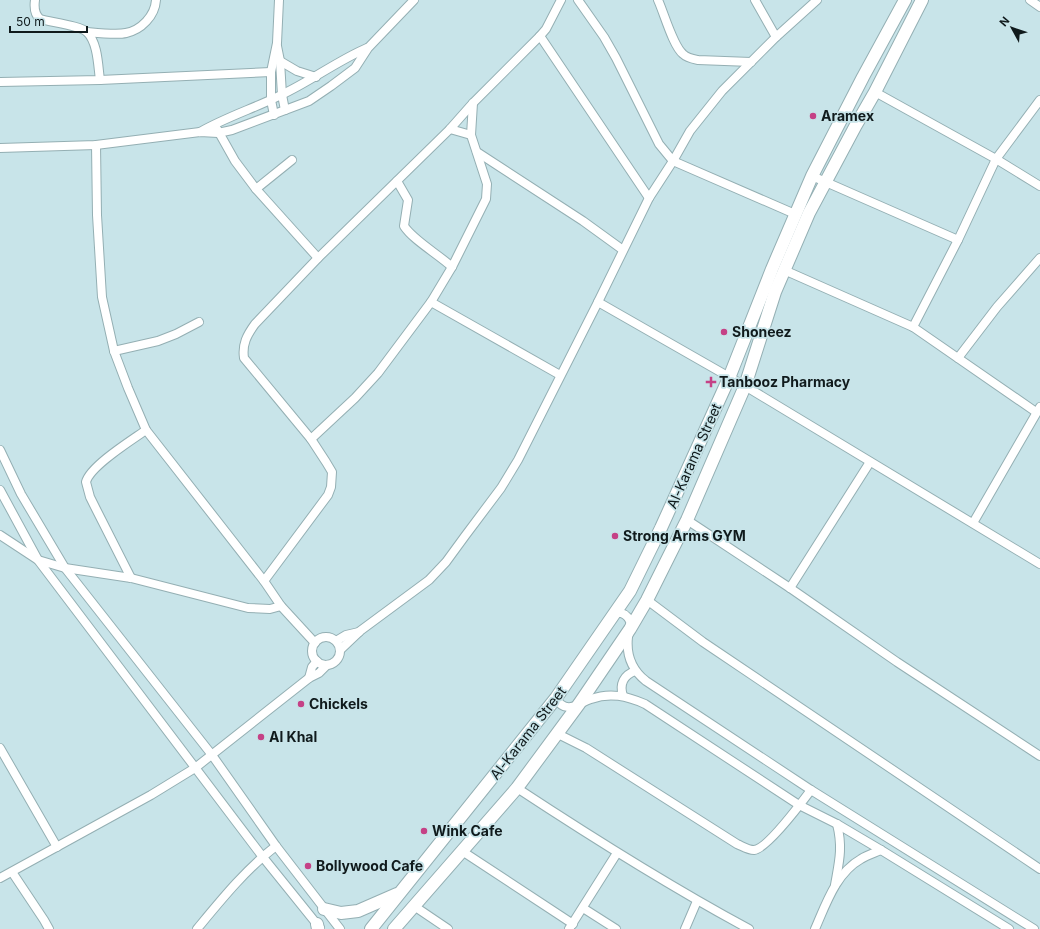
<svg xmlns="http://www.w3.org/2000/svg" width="1040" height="929" font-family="Inter,sans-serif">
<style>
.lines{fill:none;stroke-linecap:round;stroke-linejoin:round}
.street-casing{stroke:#94afb3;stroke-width:10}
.secondary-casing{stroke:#94afb3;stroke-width:14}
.street{stroke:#fff;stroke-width:8}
.secondary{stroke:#fff;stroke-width:12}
.poi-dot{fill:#c54186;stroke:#c8e4e9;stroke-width:1.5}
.labels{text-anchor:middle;stroke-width:3.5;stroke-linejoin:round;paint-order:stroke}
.poi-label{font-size:14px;font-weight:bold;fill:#101a1c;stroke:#c8e4e9;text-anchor:start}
.street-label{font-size:14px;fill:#101a1c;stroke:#c8e4e9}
</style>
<rect width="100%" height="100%" fill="#c8e4e9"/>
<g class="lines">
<g class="street-casing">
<g id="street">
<path d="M35,0C34,7 34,14 40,19C50,22 81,26 87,32C98,43 98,66 100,80"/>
<polyline points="578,0 604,37 616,58 659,144 673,161 795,214"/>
<path d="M658,0C664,13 673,46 683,54C687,58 693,59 698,60L751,62"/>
<polyline points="755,0 776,37"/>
<polyline points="1030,0 1040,7"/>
<path d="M87,32C98,33 117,35 126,33C141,30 155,16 156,0"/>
<polyline points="540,36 649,198"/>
<polyline points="277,46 280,61 282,95 285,110"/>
<polyline points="280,61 297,71 316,77"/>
<polyline points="0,82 100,80 271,72"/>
<polyline points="875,92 996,159 1040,186"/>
<polyline points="274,115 271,100 271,72 277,43 279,0"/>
<polyline points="217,129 235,161 256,189 318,258"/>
<polyline points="450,129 471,135"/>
<path d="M200,132C226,117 255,108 281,95C311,81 337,61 367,48"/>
<polyline points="96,145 97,215 102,297 114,351 128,388 146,430 264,581 281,606 315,643"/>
<polyline points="0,148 96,145 200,132 218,133 232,130 309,101 331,86 355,68 368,48 414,0"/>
<polyline points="477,152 583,221 623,250"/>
<polyline points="812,176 958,240"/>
<path d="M397,181L408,200L404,226C413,240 438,254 452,267"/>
<polyline points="256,189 292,160"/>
<polyline points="784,270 913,327 1036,412"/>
<polyline points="431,302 560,375"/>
<polyline points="598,302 649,198 673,161 690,131 722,91 776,37 817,0"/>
<polyline points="913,327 958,240 996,159 1040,100"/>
<polyline points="114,351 158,341 176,334 199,322"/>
<polyline points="958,358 997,307 1040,258"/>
<polyline points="311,439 355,398 378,373 431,302 452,267 486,199 487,184 471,135 473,103"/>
<polyline points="0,450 21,494 65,568 212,755 276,846 340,929"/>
<polyline points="0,490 38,560 262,856 320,928"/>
<polyline points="687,520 790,588 897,662 1040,756"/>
<polyline points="973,523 1040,407"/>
<polyline points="0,535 38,560 65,568 131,578 248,608 270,609 281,606"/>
<path d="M131,578L97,511L90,497L86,482C90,466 132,440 146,430"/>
<path d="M264,581L328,495L331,487L332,472L326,462L311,439L244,358C242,344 247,335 255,324L318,258L450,129L473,103L540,36L546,29L561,0"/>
<polyline points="790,588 870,462"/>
<polyline points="647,600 703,642 1040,869"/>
<path d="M616,613C623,612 627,615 630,621C631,627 629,632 628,637C626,655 632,670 646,681L811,790L1034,929"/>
<circle cx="326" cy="651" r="14"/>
<polyline points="336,641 346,635 359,632"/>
<polyline points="340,650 360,631 429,580 446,562 465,536 501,488 518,460 598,302 745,386 1040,564"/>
<polyline points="309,678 312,667 317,661"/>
<path d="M623,696C619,684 624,675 635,671"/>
<path d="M556,698C559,704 564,708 571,707C578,706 584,701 591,699C610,692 627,696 645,704L799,805L837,824L881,850L1009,929"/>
<path d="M558,734L586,748L737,844C742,846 748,850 754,850C767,849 802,802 811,790"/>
<polyline points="0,748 57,847"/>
<path d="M517,788C593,838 669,886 749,929"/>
<polyline points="462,851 573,924"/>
<polyline points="12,872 44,920 49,929"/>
<polyline points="0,878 151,795 195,768 309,678 319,673 327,665"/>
<path d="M835,885C839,862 843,848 837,824"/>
<polyline points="414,906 448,929"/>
<polyline points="583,908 616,929"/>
<path d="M197,929C221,900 246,869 276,846"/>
<polyline points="569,929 617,853"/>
<polyline points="685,929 697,901"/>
<path d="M815,929C826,904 836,873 861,859C867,855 874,853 881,850"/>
</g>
</g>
<g class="secondary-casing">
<g id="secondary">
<polyline points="324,909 341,913 358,911 397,894"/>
<polyline points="317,924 318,929"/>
<polyline points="371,929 556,698 630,591 661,528 729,378 772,269 812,176 863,77 905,0"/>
<polyline points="394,929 517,788 579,704 630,629 647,600 687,520 745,386 775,292 809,213 856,125 875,92 922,0"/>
</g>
</g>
<use href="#street" class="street"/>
<use href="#secondary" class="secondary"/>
</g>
<g class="poi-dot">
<circle cx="813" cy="116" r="4"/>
<circle cx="724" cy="332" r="4"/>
<path d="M709 376h4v4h4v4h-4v4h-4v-4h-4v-4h4z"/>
<circle cx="615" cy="536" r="4"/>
<circle cx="301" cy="704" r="4"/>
<circle cx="261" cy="737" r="4"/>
<circle cx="424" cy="831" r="4"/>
<circle cx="308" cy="866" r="4"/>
</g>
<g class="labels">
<g class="poi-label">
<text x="821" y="121">Aramex</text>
<text x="732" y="337">Shoneez</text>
<text x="719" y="387">Tanbooz Pharmacy</text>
<text x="623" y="541">Strong Arms GYM</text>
<text x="309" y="709">Chickels</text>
<text x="269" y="742">Al Khal</text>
<text x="432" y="836">Wink Cafe</text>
<text x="316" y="871">Bollywood Cafe</text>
</g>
<g class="street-label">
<text transform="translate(694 456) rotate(-66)" y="5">Al-Karama Street</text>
<text transform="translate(528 733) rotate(-52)" y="5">Al-Karama Street</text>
</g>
</g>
<g transform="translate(1012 28) rotate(310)" stroke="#c8e4e9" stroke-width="3" paint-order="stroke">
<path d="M0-3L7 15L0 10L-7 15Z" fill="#101a1c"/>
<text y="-6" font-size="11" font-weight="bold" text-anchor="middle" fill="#101a1c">N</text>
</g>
<path d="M10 26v6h77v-6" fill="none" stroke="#101a1c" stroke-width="2"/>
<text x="16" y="26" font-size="12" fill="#101a1c" stroke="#c8e4e9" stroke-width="3" paint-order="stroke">50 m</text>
</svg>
